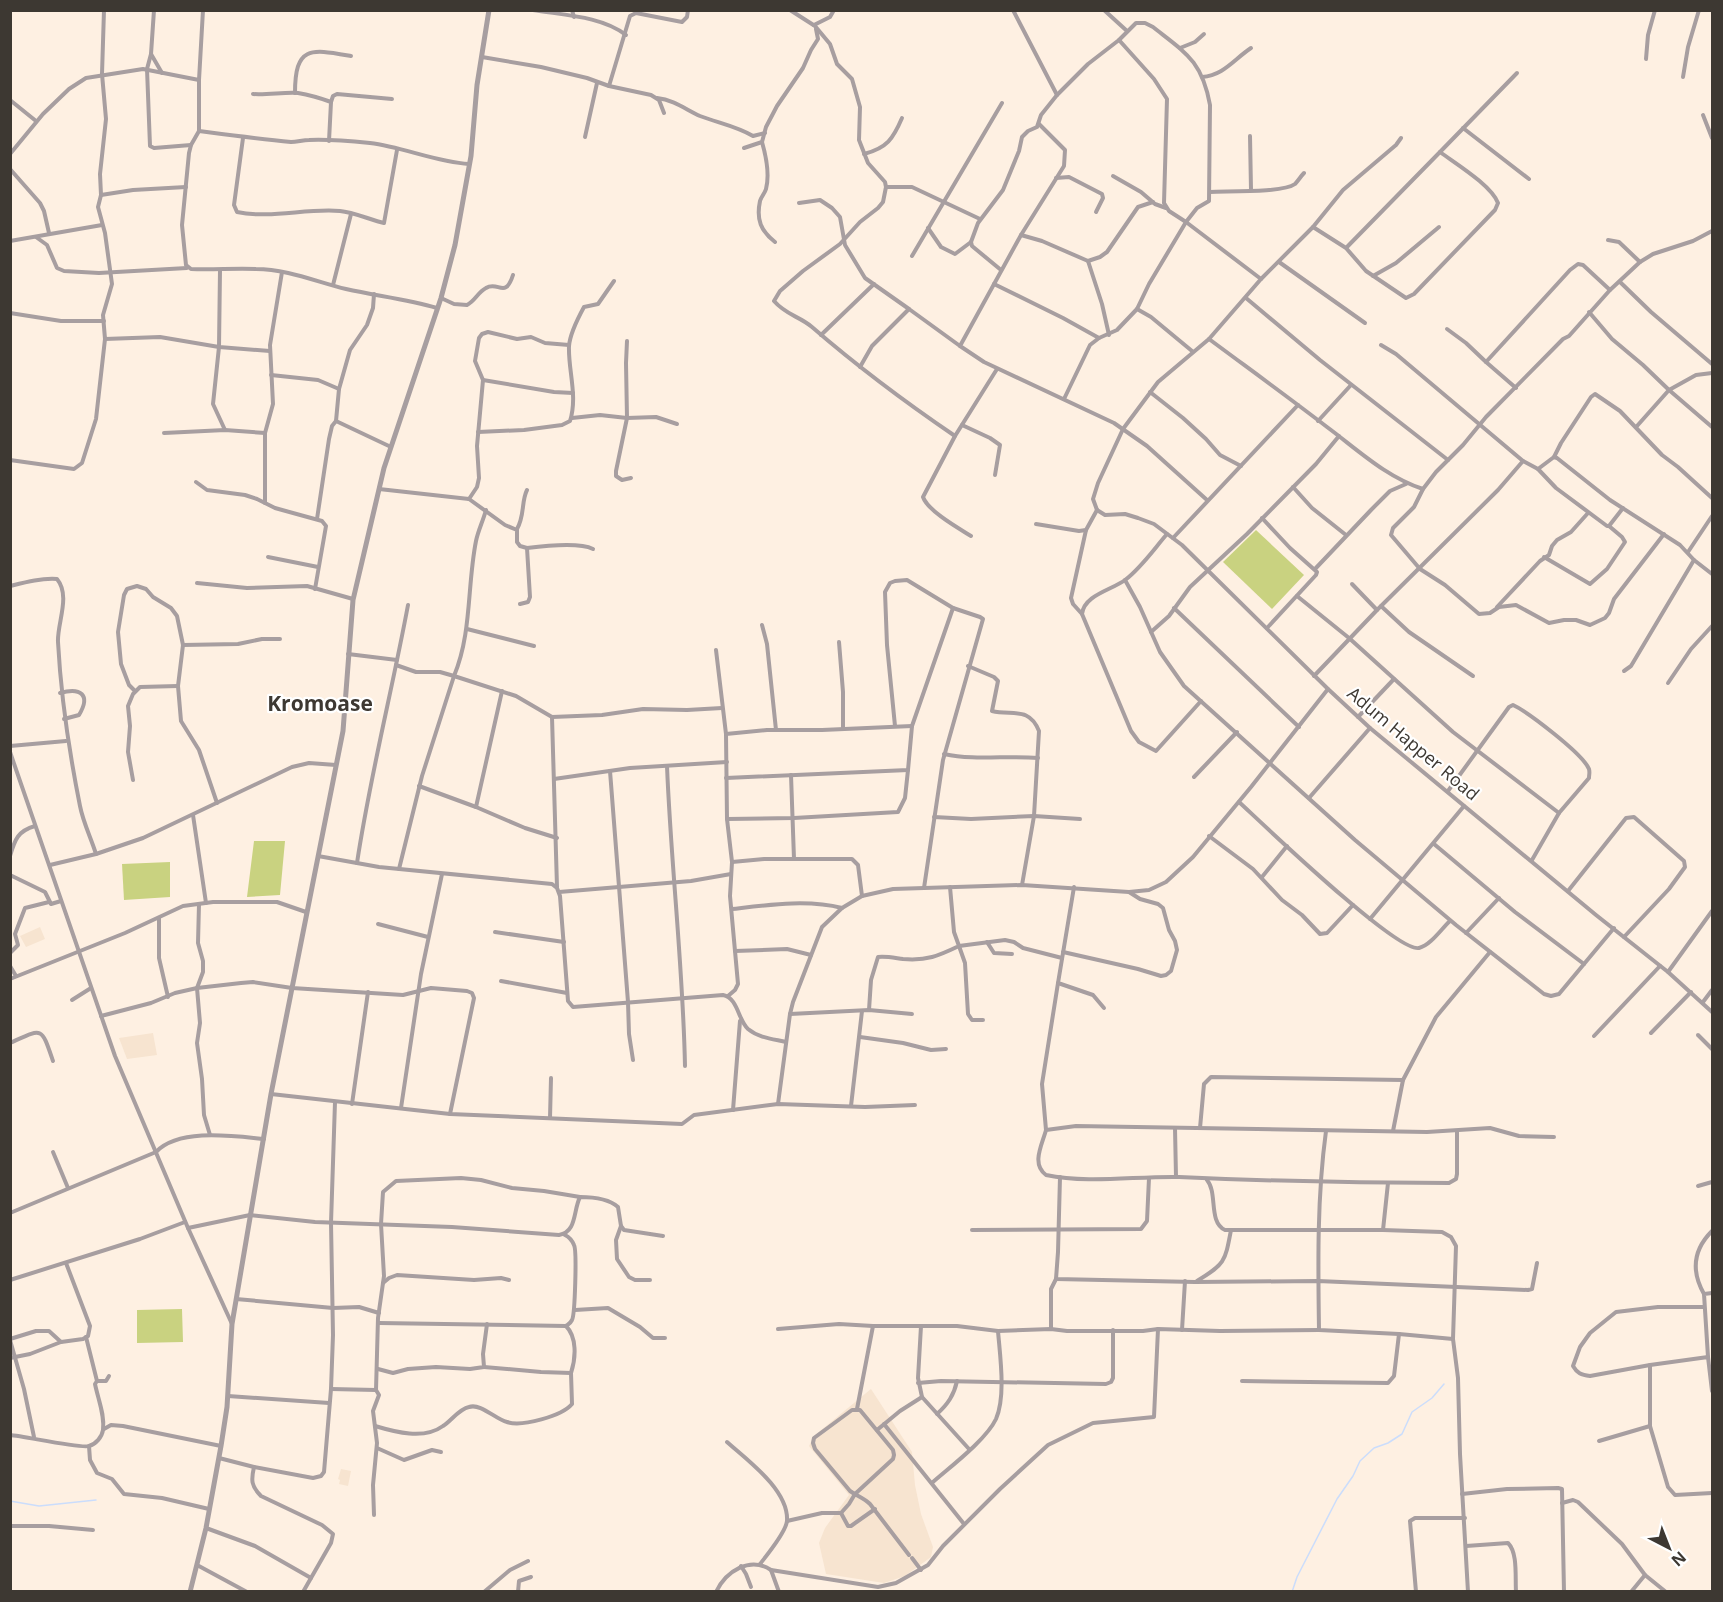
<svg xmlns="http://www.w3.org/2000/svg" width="1723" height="1602" font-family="'Open Sans',sans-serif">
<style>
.built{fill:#f7e4d0}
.green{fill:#c9d280}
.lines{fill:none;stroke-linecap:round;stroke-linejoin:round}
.stream{stroke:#cbddfc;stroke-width:1.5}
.minor{stroke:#a79ea0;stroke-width:4}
.tertiary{stroke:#a79ea0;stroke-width:5}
.labels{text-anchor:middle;stroke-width:4.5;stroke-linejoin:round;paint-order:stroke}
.street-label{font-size:18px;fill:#3d3832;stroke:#fff}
.quarter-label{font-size:21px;font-weight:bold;fill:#3d3832;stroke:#fff}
</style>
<rect width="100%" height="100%" fill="#fef0e2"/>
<g class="built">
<polygon points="40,927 45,939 26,947 20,936"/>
<polygon points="153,1033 157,1055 127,1059 119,1038"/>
<polygon points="871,1389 912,1452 915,1485 921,1514 933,1547 931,1557 905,1576 884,1583 826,1574 819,1543 825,1528 849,1495 809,1446 814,1436"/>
<polygon points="341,1469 351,1471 348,1486 339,1484 340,1480 338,1479"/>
</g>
<g class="green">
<polygon points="1256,530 1304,575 1272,609 1223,562"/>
<polygon points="254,841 285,841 280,895 247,897"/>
<polygon points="170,862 170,897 124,900 122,864"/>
<polygon points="182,1309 183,1342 137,1343 137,1310"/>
</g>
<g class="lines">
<g class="stream">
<polyline points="10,1501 39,1506 96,1500"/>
<polyline points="1292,1592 1297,1577 1337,1499 1353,1476 1360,1461 1374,1448 1388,1443 1402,1434 1412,1412 1432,1398 1444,1384"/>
</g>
<g class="minor">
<polyline points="104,10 102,74 106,119 100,174 101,195 98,207 105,233 112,284 103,315 105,339 160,337 219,347 270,351"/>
<path d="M203,10L199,80V131L191,145L189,153L182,225L186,265L191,269C213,270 234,268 256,269C287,269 317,282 346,289C377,296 407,299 437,308"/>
<path d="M533,10C562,15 602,16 626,35"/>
<polyline points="572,10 574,17"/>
<path d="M790,10L815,26L830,44L837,64L852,79L860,107L859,140L868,163L885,182L886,187L883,202L878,208L860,222L840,244L803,271L780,291L774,301C786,315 799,316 812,327C857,366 905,402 955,436"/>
<polyline points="1013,10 1057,95"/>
<polyline points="1104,10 1127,31"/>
<polyline points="814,25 830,17 834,10"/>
<polyline points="1180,48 1195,42 1204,34"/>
<polyline points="151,54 154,10"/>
<polyline points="482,57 541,67 587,78 609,86 651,95 659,100 664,113"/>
<polyline points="1646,59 1648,35 1655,10"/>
<polyline points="162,73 151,54 147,69 150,146 154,148 191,145"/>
<path d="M1202,77C1224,75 1233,60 1251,48"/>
<polyline points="1683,77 1688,47 1699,10"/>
<polyline points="609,86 630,16 636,13 682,22 687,17 688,10"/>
<path d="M295,93C295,45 311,49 351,56"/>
<path d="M253,94C267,95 285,92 298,93C310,95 320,98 331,102L329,141"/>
<path d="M657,98C674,100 685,109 700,116C718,123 736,126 753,136L765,133"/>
<polyline points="10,100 36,121"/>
<polyline points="331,102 333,96 337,94 392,99"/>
<polyline points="1703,115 1712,138"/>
<polyline points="1039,124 1065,150 1064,166 1021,235 960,346 984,362 1114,423 1147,446 1207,500"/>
<polyline points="1463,128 1529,179"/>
<path d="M199,131C230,135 260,139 291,142C297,142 303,140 309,140C329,139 350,141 370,143C403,147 436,162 469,164"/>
<polyline points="1250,136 1251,190"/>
<polyline points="585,137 597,83"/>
<path d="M243,138L234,205L237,212C271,219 306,208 340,211C353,212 371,220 384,223L397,150"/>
<path d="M762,142C766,156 770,174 766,189C765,193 761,197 760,201C756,220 761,231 775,242"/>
<polyline points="744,148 762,142 766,127 777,106 803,68 811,50 818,39 816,29"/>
<polyline points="1440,152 1517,73"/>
<polyline points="10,154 43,114 69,89 86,78 143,69 199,80"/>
<path d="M864,154C887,148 893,139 902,118"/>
<polyline points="10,169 40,203 44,211 49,233"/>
<polyline points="1113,176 1141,192 1155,204 1166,208"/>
<polyline points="1056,178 1069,177 1102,194 1103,198 1096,212"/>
<polyline points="886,187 912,187 980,219"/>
<path d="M1210,192C1227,191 1283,193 1295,184C1298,181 1301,176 1304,173"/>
<polyline points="101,195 133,190 186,187"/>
<polyline points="799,203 820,200 832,208 840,217 845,245 865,278 909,309"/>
<path d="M1313,227L1346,248L1366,271L1406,298L1414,294L1495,210L1498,203C1491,185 1456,164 1440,152L1346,248"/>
<path d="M928,228L941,247L955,254L971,242L978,223L1003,190L1019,151L1022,137L1028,131L1037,127L1041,115L1057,95L1088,64L1119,40L1136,23H1145L1153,27C1186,53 1202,61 1210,105L1209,201L1197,208L1186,222L1261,279L1209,339L1158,382L1123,429L1098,483L1093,499L1097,510"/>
<polyline points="1021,235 1042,241 1088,261 1100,257 1107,252 1138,207 1153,202"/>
<polyline points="36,237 47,245 57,268 64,271 99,273 187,268"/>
<polyline points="1608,240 1619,242 1640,262"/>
<polyline points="10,241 102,225"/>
<polyline points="971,242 972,246 1001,270"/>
<polyline points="912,256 1002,103"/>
<polyline points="1088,261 1102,304 1109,335"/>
<polyline points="1279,262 1365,323"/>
<polyline points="220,270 219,347 213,404 225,430"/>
<polyline points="1373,276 1396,263 1439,227"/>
<polyline points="1261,279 1313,227 1343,190 1396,145 1401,138"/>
<polyline points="1620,282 1651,312 1712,364"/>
<polyline points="994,284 1063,318 1099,338"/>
<polyline points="333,285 351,214"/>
<path d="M441,298L454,304L467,305C475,301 478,292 486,288C498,280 505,300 513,275"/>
<polyline points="1246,298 1320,360 1448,460"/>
<polyline points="1137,309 1151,317 1192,351"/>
<polyline points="1589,312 1612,339 1643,365 1669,390 1637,426"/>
<polyline points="10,313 61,321 104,321"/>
<polyline points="1447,329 1466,343 1486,362"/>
<polyline points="821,335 874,284"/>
<path d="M1209,339C1248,368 1288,397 1327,427C1358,450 1386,477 1423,489"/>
<polyline points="627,341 626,363 627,418 616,471 616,476 622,480 631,478"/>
<polyline points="1381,345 1396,354 1523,461 1538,469 1554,457 1557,458 1610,500 1680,545 1694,560 1712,574"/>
<polyline points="860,367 872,346 909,309 960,346"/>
<polyline points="1712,373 1696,375 1669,390 1712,427"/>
<polyline points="271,375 318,380 339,389"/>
<polyline points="483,380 554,392 573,393"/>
<polyline points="1516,388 1486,362 1570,270 1578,264 1583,265 1610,290"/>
<polyline points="1150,392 1183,418 1206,439 1220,455 1241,466"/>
<polyline points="1064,399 1090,345 1099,338 1117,330 1137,309 1149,284 1186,222 1169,211 1164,203 1167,99 1154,79 1119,40"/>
<polyline points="572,418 600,415 627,418 656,417 677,424"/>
<polyline points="336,421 391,447"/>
<polyline points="1318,421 1351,385"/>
<polyline points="962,425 990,438 1000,445 995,475"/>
<path d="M478,432L524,430L562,425L570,421C578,396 568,370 569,346C570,334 578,318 584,307L598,304L614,281"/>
<polyline points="164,433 225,430 265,433"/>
<polyline points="1554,457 1561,443 1591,397 1595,394 1620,411 1662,455 1678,467 1712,498"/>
<polyline points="10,460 74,469 82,463 96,419 105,339"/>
<polyline points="1538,469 1556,488 1607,526 1609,526 1623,508"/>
<polyline points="196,482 207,490 245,495 257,499 275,508 322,521 326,526 315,589"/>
<polyline points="1293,487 1312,508 1346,535"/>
<polyline points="379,489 469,499 505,525 517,530 517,542 520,546 527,548 530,597 528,602 520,604"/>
<polyline points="469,499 477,487 479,478 477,446 483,380 475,361 479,338 482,334 488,332 517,339 531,337 545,343 569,345"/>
<polyline points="265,503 265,433 273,404 270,345 282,272"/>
<polyline points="1097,510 1105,515 1125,514 1138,518 1154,524 1182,545 1328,689 1370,728 1596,915 1668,972 1712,1012"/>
<polyline points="1262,518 1290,548 1317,572 1316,575 1267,628"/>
<polyline points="317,519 329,439 332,426 336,421 339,389 350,350 367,325 373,308 374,294"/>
<polyline points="1036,524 1079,531 1086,530 1097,510"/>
<path d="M517,529C525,515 521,502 527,490"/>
<path d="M1167,534C1154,549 1141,568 1125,580C1112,590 1084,595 1082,614L1131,731L1139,742L1156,751L1201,701"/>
<polyline points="1664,534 1614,599 1609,613 1605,618 1590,625 1576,620 1564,620 1549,623 1516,605 1499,607 1490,613 1479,614 1445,585 1420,569 1391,535 1393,528 1414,507 1423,489 1436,472 1463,445 1486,417 1563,339 1569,336 1610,290 1640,262 1653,254 1693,241 1712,231"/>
<path d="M971,536C958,528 928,511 923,497L955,436L997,369"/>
<polyline points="1173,538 1298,405"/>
<path d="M527,548C543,546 579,542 593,549"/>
<polyline points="1688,552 1712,516"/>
<polyline points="268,557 318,567"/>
<polyline points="1544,557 1590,584 1607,569 1625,542 1622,537 1609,526"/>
<polyline points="1315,569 1371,510 1390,491 1406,484"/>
<polyline points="1125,580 1140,607 1160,652 1184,686 1355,840 1456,925 1544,994 1551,996 1559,994 1614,928"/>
<polyline points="197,583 247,588 307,586 353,599"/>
<polyline points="1352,584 1377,610"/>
<path d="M10,586C26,582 41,578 57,579C71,596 57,623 58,642C61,698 69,751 80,806C83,822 91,838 96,854"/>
<polyline points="1297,596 1349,638 1453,732 1559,813"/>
<polyline points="1381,606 1409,632 1473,676"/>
<polyline points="1497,607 1540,561 1549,555 1552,546 1557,540 1571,532 1588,513"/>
<polyline points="1174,608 1299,727"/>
<polyline points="1082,614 1073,604 1071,598 1086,530"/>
<polyline points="762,625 767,644 776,730"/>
<polyline points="467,629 534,646"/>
<polyline points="1151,632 1169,616 1190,587 1247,534 1316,464 1339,436"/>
<polyline points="839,642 843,692 843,729"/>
<polyline points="183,645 238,644 262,639 280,639"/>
<polyline points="716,650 726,734 727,819 732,862 730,896 738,984 735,990 728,996"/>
<polyline points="348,654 397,660"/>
<path d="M396,665L416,672H440L454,676C472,633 467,586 476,541C478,531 483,521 486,510"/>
<path d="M968,666L994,677L998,681L992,711C1012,716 1029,706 1039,731L1034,816L1022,885"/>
<polyline points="1624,671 1631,666 1694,560"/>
<polyline points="1314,676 1377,610 1498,490 1523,461"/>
<polyline points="1668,683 1691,649 1712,626"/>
<polyline points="135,691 129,685 121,664 118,632 124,595 127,589 137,586 146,589 153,597 171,608 177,616 183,645 178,686 181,721 199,750 217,803"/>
<path d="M60,693C81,687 91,695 79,715L64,719"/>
<polyline points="552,717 557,887"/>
<polyline points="1358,717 1394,679"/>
<polyline points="895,726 887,645 885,592 890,583 895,581 907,580 953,608 980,617 983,619 943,760 924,888"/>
<polyline points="726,734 767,730 822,730 912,726"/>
<polyline points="10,746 66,741"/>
<polyline points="10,752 115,1056 188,1228 232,1324"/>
<path d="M944,754C976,761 1007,755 1038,758"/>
<path d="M667,766C671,866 683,965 685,1066"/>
<polyline points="610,771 628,1002 629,1034 633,1060"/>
<polyline points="791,775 794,859"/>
<polyline points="1194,777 1237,732"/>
<polyline points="726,778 908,770 912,726 953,608"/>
<polyline points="554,779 630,768 727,762"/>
<polyline points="133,780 128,752 130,726 128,706 133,694 140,687 178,686"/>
<polyline points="419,786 476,807 525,828 557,838"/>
<path d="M1448,791L1509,707L1513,705C1528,712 1583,754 1589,769C1590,773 1589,774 1589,778L1559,813L1532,860"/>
<polyline points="1309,798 1370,728"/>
<path d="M1239,802C1263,824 1397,953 1419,948C1431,945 1442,928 1450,921"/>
<polyline points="476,807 502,691"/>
<polyline points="193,815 206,903"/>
<polyline points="934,817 971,819 1034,816 1080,819"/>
<polyline points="727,819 794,818 898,812 905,798 908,770"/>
<polyline points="1209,836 1253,869 1282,900 1302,915 1320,934 1327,933 1353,905"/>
<polyline points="1434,844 1515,912 1584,964"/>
<path d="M10,856C15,839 18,831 35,826"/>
<path d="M318,856L379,867L552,884L557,888L560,896L568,1001L573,1007L723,995C738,998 738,1020 748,1029C759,1038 773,1039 786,1042"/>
<polyline points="732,862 764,859 852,859 858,865 862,896"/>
<path d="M357,863C370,776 392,691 408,605"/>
<polyline points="50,865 96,854 143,838 292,767 309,763 336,765"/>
<polyline points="399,869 422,776 454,676 516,696 552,717 602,715 643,709 687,710 722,708"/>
<polyline points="10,875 45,892 51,904 61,901"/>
<polyline points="1262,877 1287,846"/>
<polyline points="1074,887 1058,983 1093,995 1104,1008"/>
<polyline points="1568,891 1626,818 1634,817 1684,861 1685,867 1669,889 1624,937"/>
<polyline points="559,892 691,881 731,874"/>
<polyline points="199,904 198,943 203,961 203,972 197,988 200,1023 197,1043 202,1079 204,1115 210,1135"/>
<path d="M732,909C767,905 807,899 842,908"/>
<polyline points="159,918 159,958 168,997"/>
<polyline points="1370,919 1464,806"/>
<polyline points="378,924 428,937"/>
<polyline points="495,932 564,942"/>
<polyline points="1466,933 1499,898"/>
<polyline points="987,942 994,953 1012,954"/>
<polyline points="735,951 787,949 811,955"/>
<polyline points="1063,952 1138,969 1161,976 1166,975 1171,971 1177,950 1175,941 1169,930 1163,908 1158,904 1140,899 1129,892"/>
<polyline points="10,953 18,945 15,934 25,908 49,902"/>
<polyline points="10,966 16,976"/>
<polyline points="1668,972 1712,911"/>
<polyline points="10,979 125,933 183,906 213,902 277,902 306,912"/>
<polyline points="501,981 567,993"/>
<polyline points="72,1000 91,988"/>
<polyline points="1703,1002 1712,990"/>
<path d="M869,1010L871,980L878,957C886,956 895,958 903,959C927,961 938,956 959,946L954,932L950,887"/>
<polyline points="790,1014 869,1010 912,1014"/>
<polyline points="101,1016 151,1003 175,993 197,988 241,983 253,982 292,988 403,995 431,988 467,991 472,993 474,998 450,1114"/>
<polyline points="983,1020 972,1020 968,1014 965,963 959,946 1005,940 1014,942 1023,948 1062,958"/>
<polyline points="1651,1033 1691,992"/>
<polyline points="1698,1035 1712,1049"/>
<polyline points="1594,1036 1660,966"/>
<polyline points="860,1037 903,1043 931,1050 946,1049"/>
<path d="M10,1043C43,1028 41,1026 53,1061"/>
<polyline points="271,1094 450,1114 682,1124 694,1115 778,1104 865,1107 915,1105"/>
<polyline points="352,1104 368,992"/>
<polyline points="778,1104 790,1014 793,1002 822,927 842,908 862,896 893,889 1022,885 1129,892 1149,890 1166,882 1193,857 1251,787 1328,689"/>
<polyline points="851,1106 862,1011"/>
<polyline points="401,1108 421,974 442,874"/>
<polyline points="733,1110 740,1021"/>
<polyline points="550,1118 551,1078"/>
<polyline points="1175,1128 1176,1177"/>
<polyline points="1200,1128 1204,1084 1211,1077 1403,1080"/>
<polyline points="1046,1130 1042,1084 1058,983"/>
<path d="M1326,1131C1317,1197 1318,1264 1319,1330L1399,1334L1453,1339"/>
<polyline points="1393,1131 1403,1080 1436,1017 1490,952"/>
<path d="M1457,1132V1174L1456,1179L1449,1183C1359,1183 1269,1181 1179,1177C1135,1176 1089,1184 1046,1175C1031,1164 1042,1145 1046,1130L1076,1126L1427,1132L1490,1128L1519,1136L1554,1137"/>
<polyline points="53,1152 68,1188"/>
<polyline points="1060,1177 1058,1252 1056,1279 1195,1282 1318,1281 1528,1290 1532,1289 1537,1263"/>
<path d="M1207,1180C1218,1193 1208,1222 1225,1230H1383L1442,1232L1451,1237L1456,1246L1453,1339L1458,1378L1460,1454L1468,1592"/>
<polyline points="1698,1186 1712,1182"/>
<path d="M10,1213L156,1152C179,1128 233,1136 264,1139"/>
<polyline points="621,1226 616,1240 617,1259 629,1277 635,1280 650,1280"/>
<path d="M188,1228L250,1215L315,1222L452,1227L559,1235C577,1232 573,1211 580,1197C592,1197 609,1199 618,1207L621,1226L624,1230L663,1236"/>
<polyline points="972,1230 1141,1229 1147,1221 1149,1178"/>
<polyline points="1383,1230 1388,1183"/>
<polyline points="10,1280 140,1239 185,1222"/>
<path d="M1197,1281C1225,1264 1225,1262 1231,1230"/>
<polyline points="383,1283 389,1278 397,1275 474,1280 501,1278 509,1280"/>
<path d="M1704,1294C1691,1271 1693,1250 1712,1231"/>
<polyline points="236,1299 333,1308 359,1307 379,1313"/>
<path d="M1703,1307H1658L1616,1312L1590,1333L1580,1347L1573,1366C1577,1373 1581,1375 1590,1376L1650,1365L1708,1357L1712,1391"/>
<polyline points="575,1310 608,1308 640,1327 653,1338 665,1338"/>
<path d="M379,1323L566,1326C569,1324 570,1324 572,1320C575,1315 577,1250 574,1245C572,1240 569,1237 565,1235"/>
<polyline points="921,1326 918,1378 922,1397 969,1449"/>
<polyline points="778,1329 839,1324 873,1326 957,1326 998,1331 1051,1329 1067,1331 1143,1331 1158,1329 1220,1331 1319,1330"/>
<polyline points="1051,1329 1051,1289 1056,1279"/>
<polyline points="1182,1330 1185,1281"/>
<polyline points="86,1337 97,1381"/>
<polyline points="10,1339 36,1331 49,1331 61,1342"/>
<polyline points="10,1340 24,1389 34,1437"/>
<polyline points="1708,1357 1704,1294 1712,1293"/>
<polyline points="10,1358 30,1354 61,1342 83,1339 88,1336 90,1326 66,1263"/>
<polyline points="1650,1365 1650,1426 1668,1487 1675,1495 1712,1493"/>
<path d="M484,1367L541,1372L571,1373C576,1358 577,1337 566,1326"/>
<polyline points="378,1369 393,1373 408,1369 436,1367 470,1369 484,1367 483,1354 487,1324"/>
<polyline points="1242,1381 1388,1383 1394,1376 1399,1334"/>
<polyline points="918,1383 941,1381 1106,1384 1111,1382 1113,1378 1113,1330"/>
<polyline points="331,1389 376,1390"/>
<polyline points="228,1396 329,1403"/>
<polyline points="857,1409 873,1326"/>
<path d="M937,1414C948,1404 954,1395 957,1381"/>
<polyline points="884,1424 964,1524"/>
<path d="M375,1426C395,1432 424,1440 443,1426C451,1421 459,1409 469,1407C481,1403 495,1419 507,1422C522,1427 562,1416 572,1404L571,1373"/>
<polyline points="104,1429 111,1425 123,1426 221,1446"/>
<polyline points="877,1430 900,1411 922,1397"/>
<path d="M10,1435C24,1436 81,1449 89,1446C96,1444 102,1437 103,1430C105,1415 98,1399 95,1384L97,1381H106L109,1376"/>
<polyline points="1599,1441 1650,1426"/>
<path d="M727,1442C747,1460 789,1490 787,1521C786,1532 767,1555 760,1564"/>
<polyline points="89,1446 90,1460 97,1473 112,1479 124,1494 162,1498 209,1509"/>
<polyline points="377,1448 404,1460 432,1450 441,1452"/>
<polyline points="219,1458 254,1467 313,1478 321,1476 324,1472 331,1389 333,1335 331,1223 335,1102"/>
<path d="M254,1467C251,1480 251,1486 261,1496L322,1525L333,1534L331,1543L303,1592"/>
<path d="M933,1482C950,1467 986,1440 996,1419C1006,1396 1000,1356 998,1331"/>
<polyline points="1462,1494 1507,1489 1558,1488 1562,1489 1564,1592"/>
<polyline points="1562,1503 1573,1500 1578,1502 1622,1544 1645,1575 1631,1592"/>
<polyline points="841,1513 848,1526 851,1526 875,1509"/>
<polyline points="374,1515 373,1485 377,1443 373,1411 379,1395 376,1390 378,1318 384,1276 381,1224 383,1192 396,1181 461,1178 481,1180 512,1188 544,1191 580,1197"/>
<path d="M787,1521L822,1513H841L849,1504L855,1494L893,1459L894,1455L893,1450L860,1410H852L814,1438L813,1443L815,1449L850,1491C857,1496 864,1498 870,1504L909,1555"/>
<polyline points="10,1526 49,1526 93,1530"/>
<polyline points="206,1528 255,1546 311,1578"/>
<path d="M1466,1546L1508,1543C1518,1553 1515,1577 1516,1592"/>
<polyline points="912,1558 921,1570"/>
<polyline points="197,1565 247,1592"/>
<polyline points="741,1566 746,1574 751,1587"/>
<polyline points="771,1570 878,1587 896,1583 928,1565 943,1546 1000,1489 1048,1445 1093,1423 1154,1417 1158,1329"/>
<polyline points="1645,1575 1666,1592"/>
<polyline points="35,1592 98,1592"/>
<polyline points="484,1592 510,1570 528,1561"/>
<polyline points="518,1592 519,1581 531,1577"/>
<path d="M716,1592C726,1571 750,1556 771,1570L779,1592"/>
<polyline points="1416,1592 1410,1521 1415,1518 1465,1518"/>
</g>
<polyline class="tertiary" points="190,1592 206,1528 221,1446 227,1407 232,1324 271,1094 343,731 353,600 384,468 441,298 455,245 471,156 477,85 489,10"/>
</g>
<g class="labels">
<g class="street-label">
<text transform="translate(1413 744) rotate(40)" y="6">Adum Happer Road</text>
</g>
<g class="quarter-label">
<text x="320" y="711">Kromoase</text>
</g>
</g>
<rect width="1723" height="1602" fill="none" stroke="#3d3832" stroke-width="24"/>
<g transform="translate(1669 1548) rotate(138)" stroke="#ffffff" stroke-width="4.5" paint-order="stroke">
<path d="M0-4.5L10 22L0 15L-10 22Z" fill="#3d3832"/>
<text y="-9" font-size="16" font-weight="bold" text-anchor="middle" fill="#3d3832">N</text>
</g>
</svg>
